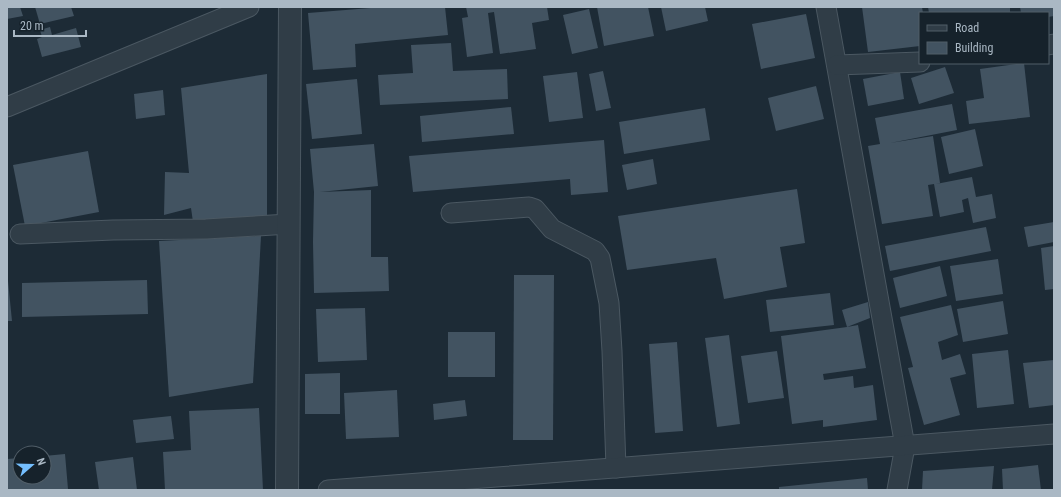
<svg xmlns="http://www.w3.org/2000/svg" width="1061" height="497" font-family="'Roboto Condensed',sans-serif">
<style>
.building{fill:#425361}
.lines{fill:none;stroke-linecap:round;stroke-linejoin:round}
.minor-casing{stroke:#4b5862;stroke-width:21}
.tertiary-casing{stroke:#4b5862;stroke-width:24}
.minor{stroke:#303d47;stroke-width:19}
.tertiary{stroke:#303d47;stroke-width:22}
</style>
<rect width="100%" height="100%" fill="#1d2b36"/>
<g class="building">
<polygon points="7,7 20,7 23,16 7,19"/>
<polygon points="35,7 71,7 74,16 40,24"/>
<polygon points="383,7 445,7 448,35 355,44 356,67 313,70 308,13"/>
<polygon points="466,7 547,7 549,20 532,23 536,49 500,54 494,12 488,13 493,53 467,57 462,18 468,17"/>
<polygon points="597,7 648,7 654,36 604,46"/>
<polygon points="661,7 705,7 708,21 666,31"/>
<polygon points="862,7 922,7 923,13 920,13 920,46 868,52"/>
<polygon points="928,7 1010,7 1010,13 929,13"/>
<polygon points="1020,7 1054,7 1054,16 1048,17 1048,13 1021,13"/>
<polygon points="589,9 598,48 572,54 563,15"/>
<polygon points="806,14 815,58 761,69 752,24"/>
<polygon points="50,27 52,35 76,28 81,47 42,57 37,39 42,37 40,30"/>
<polygon points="451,43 453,71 507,69 508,99 380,105 378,75 413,73 411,45"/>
<polygon points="1024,63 1030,117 969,124 966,101 984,98 980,69"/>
<polygon points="945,67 954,93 919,104 911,78"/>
<polygon points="603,71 611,108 596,111 589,74"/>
<polygon points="577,72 583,118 549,122 543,76"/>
<polygon points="900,72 904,99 868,106 863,79"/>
<polygon points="267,74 267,216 193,222 191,208 164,215 165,172 189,173 181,88"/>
<polygon points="357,79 362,134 312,139 306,84"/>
<polygon points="816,86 824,119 776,131 768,98"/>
<polygon points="163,90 165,115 136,119 134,94"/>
<polygon points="952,104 957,130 890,143 933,136 940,183 936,184 972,177 976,197 992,194 996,218 973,223 968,198 962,200 964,212 940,217 934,184 928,185 933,216 882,224 868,146 880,144 875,118"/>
<polygon points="511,107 514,134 422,142 420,116"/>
<polygon points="705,108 710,140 624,154 619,122"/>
<polygon points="975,129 983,166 949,174 941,137"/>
<polygon points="604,140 608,192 571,195 570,179 413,192 409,156"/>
<polygon points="374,144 378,186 320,192 371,190 371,257 388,257 389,291 314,293 313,242 314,192 310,149"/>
<polygon points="88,151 99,212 25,226 13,165"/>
<polygon points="653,159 657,184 627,190 622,165"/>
<polygon points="797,189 805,243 780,247 787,287 724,299 716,258 627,270 618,216"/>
<polygon points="1054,222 1054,242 1028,247 1024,227"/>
<polygon points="986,227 991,251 890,271 885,246"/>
<polygon points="261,236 253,383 169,397 159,241"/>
<polygon points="1054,246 1054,289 1045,290 1041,248"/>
<polygon points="998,259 1003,294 956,301 950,266"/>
<polygon points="940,266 947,296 900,308 893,278"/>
<polygon points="514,275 554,275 553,440 513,440"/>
<polygon points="147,280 148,314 22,317 22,283"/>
<polygon points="7,281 8,281 12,321 7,321"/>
<polygon points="830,293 834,325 770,332 766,300"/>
<polygon points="1003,301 1008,334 963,342 957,309"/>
<polygon points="868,302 870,318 847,327 858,325 866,368 823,374 824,380 853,376 854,388 873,385 877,420 823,427 823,420 792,424 781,336 847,327 842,310"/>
<polygon points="951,305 958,335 938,342 942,360 960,354 966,374 950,378 960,415 924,425 908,368 913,367 900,317"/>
<polygon points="365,308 367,360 318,362 316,309"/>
<rect x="448" y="332" width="47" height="45"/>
<polygon points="729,335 740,424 717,427 705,338"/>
<polygon points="677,342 683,431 655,433 649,344"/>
<polygon points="1008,350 1014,404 977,408 972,354"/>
<polygon points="777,351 784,398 748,403 741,356"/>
<polygon points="1054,360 1054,405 1029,408 1023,363"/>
<polygon points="340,373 340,414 305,414 305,374"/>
<polygon points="397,390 399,437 346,439 344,393"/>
<polygon points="465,400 467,416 434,420 433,404"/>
<polygon points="259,408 263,490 165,490 163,452 191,450 189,411"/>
<polygon points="171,416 174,439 136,443 133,420"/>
<polygon points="65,454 68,489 52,490 7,490 7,459 20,458 20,477 44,477 44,456"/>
<polygon points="133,457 137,490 99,490 95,462"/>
<polygon points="1038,465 1041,490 1003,490 1002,469"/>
<polygon points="994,466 992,490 922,490 923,471"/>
<polygon points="867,478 868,490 779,490 779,487"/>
</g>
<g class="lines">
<g class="minor-casing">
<g id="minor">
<polyline points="826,7 905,446 897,490"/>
<polyline points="1048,45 1054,44"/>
<polyline points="837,65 920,62"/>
<polyline points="7,107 249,7"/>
<polyline points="451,213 529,207 535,209 552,229 595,251 600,258 609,303 612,351 616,468"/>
<polyline points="20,234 113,230 206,229 289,224"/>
<polyline points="328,490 1054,434"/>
</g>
</g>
<g class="tertiary-casing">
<polyline id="tertiary" points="287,490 290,7"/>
</g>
<use href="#minor" class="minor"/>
<use href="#tertiary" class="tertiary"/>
</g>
<rect width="1061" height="497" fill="none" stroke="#aab8c4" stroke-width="16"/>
<rect x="919" y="12" width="130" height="52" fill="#16222b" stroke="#515e68"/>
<rect x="927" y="25" width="20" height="6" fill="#303d47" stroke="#515e68"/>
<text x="955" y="32" font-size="12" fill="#aab8c4">Road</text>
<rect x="927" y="42" width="20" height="12" fill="#425361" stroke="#515e68"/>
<text x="955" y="52" font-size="12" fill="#aab8c4">Building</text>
<g transform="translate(32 465) rotate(70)"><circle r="19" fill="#16222b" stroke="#515e68"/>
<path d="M0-3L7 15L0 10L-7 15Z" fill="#74bfff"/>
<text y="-6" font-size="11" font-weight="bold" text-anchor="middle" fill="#aab8c4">N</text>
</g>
<path d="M14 30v6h72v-6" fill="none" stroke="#aab8c4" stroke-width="2"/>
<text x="20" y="30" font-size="12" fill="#aab8c4" stroke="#16222b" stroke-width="3" paint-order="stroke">20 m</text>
</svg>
